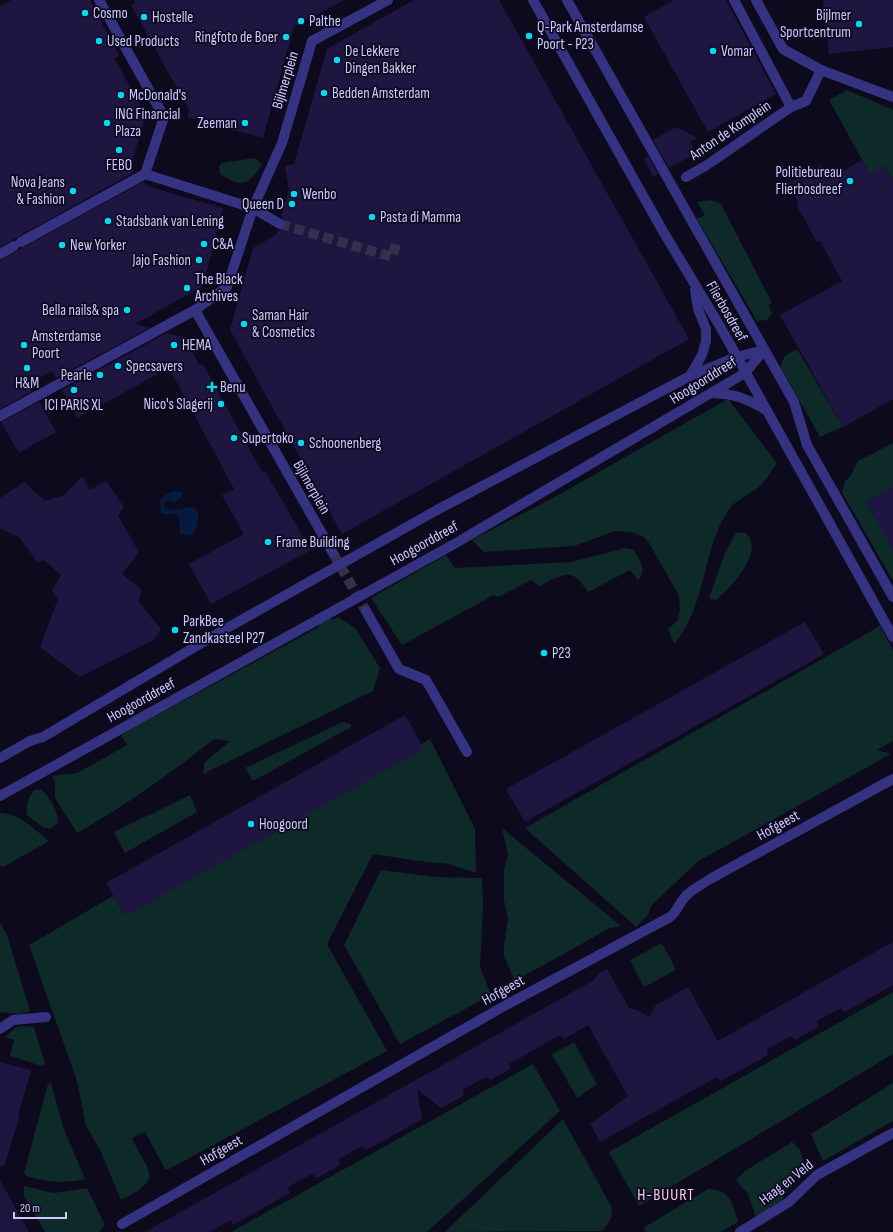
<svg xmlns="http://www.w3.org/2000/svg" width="893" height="1232" font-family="'Sofia Sans Condensed',sans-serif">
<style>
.green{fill:#0d2928}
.water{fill:#051a3d}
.building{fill:#1e1541}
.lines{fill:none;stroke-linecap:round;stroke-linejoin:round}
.pedestrian-tunnel{stroke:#34304b;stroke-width:10;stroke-dasharray:10 5;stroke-linecap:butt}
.pedestrian{stroke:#343281;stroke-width:10}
.minor{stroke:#343281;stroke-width:10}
.tertiary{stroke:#343281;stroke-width:10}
.poi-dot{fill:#00dcf3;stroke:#0e0a1e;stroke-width:1.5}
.labels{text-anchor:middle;stroke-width:3.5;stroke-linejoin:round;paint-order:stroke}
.poi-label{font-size:15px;fill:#cec8ff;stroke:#0e0a1e;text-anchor:start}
.street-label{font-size:15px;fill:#cec8ff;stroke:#0e0a1e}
.neighbourhood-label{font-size:16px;letter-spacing:1px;fill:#ffcaec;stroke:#0e0a1e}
</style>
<rect width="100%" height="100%" fill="#0e0a1e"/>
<g class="green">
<polygon points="847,90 893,110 893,181 885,166 870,174 829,100"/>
<path d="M255,158L262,165C247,186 243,188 220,174L219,167L221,163Z"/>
<polygon points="711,200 721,204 772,303 768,305 772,313 767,320 757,321 697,219 705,215 697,202"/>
<path d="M797,349L843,427L820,437L781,368C782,356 787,354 797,349Z"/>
<path d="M728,399L777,463C772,470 768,478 763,483C753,494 735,499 727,512C702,552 706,607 674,644L668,629L677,621L680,610L679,596L649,543L644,537L631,532L615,531L574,546L484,552L472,540L551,499Z"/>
<polygon points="893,443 893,487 866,502 893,548 893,581 842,492 845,481 850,477 858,461"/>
<path d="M744,532C768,548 730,590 715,600L709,598L725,553L736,533Z"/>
<path d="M625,548L634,550C639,560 648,571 638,580L630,570L588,592C571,565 563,575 539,586L531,580L498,597L494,595L402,645L371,598L446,555L455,568L571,562Z"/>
<path d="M331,617L332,620L338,617L355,628L380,668L373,691L203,774L204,763L230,741L214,739C171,773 125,806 77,833L55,798V782L52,776L77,773L127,745L121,735L133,728L319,627L318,622Z"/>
<polygon points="880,626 893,650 893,741 877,750 891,754 697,862 651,906 648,915 636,927 525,828"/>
<polygon points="343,722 351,724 351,727 253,781 245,768"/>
<path d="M430,739L475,829L476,873L449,864L419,861L373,854L327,944L387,1051L169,1169H165L145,1132L132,1138C148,1174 166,1177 121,1200L100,1150L86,1126L77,1081L29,945L113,896L123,912Z"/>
<path d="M41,789C50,798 58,810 58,823L50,829L44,828L27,815C25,806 29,797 34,790Z"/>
<polygon points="190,795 197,812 125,853 114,832"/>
<path d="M0,813C21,814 34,829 49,841L3,867L0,866Z"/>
<polygon points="502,828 621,926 610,928 515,981 504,956 504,945 508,919 504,900 504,870 508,854"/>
<polygon points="381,870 434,877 482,878 483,908 480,967 491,995 400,1044 344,945"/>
<polygon points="0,923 7,935 30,1011 20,1014 0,1012"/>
<polygon points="662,943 676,970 644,987 630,960"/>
<polygon points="893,992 893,1054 639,1206 609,1152"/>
<polygon points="24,1026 34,1027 45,1064 42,1066 10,1056 14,1040 5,1037 16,1027"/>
<polygon points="574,1042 597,1084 577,1098 552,1054"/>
<polygon points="533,1064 560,1111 427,1232 231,1232"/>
<path d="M51,1083L63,1127L85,1179C61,1184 49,1182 26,1176L24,1173L48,1084Z"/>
<polygon points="893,1083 893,1121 823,1161 811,1134"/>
<path d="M563,1119L611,1206C614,1217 609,1223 602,1231L445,1232Z"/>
<polygon points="792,1142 800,1150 807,1172 797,1178 787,1189 781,1202 756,1217 748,1194 736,1180 745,1171"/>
<polygon points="24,1186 54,1193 87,1188 105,1225 99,1232 45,1232 24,1196"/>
<path d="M708,1189C730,1189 733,1204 738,1222L720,1232H646L643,1228Z"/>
</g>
<path class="water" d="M176,491L182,492V497L174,503L167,500L164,503L165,508C178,512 181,507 194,507C202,514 197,523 195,533L190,535L180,534L179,517L174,514H162C157,501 162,493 176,491Z"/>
<g class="building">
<polygon points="11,0 90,0 119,56 114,58 146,115 130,168 134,172 0,247 0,6"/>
<polygon points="135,0 344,0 294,27 263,138 187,117 189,110 131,5 135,3"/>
<polygon points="414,0 499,0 689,339 342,534 230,330 253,248 277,234 278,230 283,230 286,227 286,221 281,217 289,190 285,166 294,164 327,49"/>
<polygon points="674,0 726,0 776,94 708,132 644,17"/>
<polygon points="823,0 893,0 893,47 829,54"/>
<polygon points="674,128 678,128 698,138 690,142 696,153 669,168 653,140"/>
<polygon points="648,156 658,174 653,177 644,160"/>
<polygon points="862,160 870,174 885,166 893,181 893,399 843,427 780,315 842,281 820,241 817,242 797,206 799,205 788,183 821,165 830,179"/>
<polygon points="143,182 147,186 223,208 203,286 135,324 149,328 56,378 52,371 28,384 32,391 0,409 0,260"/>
<polygon points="167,333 184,337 198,363 204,366 262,472 265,471 311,550 211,604 189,564 244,534 222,495 234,489 169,368 77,418 62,390"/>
<polygon points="39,402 56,432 19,453 1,422"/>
<polygon points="82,476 90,490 106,481 124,507 118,516 139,552 122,574 142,590 138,601 161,629 154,640 80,677 40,647 58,599 52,591 61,575 44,560 38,563 20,538 0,528 0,498 24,482 45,501 64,495"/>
<polygon points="893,487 893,550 866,502"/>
<polygon points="805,622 824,654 525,822 506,789"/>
<polygon points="405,715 424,749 125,916 106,883"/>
<polygon points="893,942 893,985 845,1012 841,1008 817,1021 818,1027 795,1040 791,1036 767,1049 768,1055 721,1081 717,1077 600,1142 590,1124 628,1096 588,1025 564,1039 560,1035 509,1064 510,1069 491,1080 486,1077 478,1081 463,1090 463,1096 441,1108 417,1089 422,1119 367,1150 362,1146 355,1150 339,1159 340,1165 317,1178 312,1174 288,1187 290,1193 233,1225 231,1220 209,1232 145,1232 587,984 594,980 599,973 607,969 629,1008 637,1010 649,1017 656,1005 688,987 718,1041"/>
<polygon points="0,1062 31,1070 18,1116 20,1116 4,1166 0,1166"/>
<polygon points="0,1180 29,1232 0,1232"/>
</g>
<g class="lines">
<g class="pedestrian-tunnel">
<polyline points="280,224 392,257 396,244"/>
<polyline points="333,553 366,611"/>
</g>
<g class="pedestrian">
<polyline points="99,0 164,117 145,174"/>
<polyline points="734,0 791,107"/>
<polyline points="686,177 707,165 791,107 806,101 821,70"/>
<polyline points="21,242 145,174 253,208 280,224"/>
<polyline points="0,254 14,246"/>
<polyline points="195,310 333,553"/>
<polyline points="0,416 195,310 227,287 253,208 282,143 312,41 388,0"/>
<polyline points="366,611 399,669 426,680 467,752"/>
<polyline points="0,1029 13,1020 46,1017"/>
</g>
<g class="minor">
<polyline points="756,0 783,49 821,70 893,97"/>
<path d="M122,1224L506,1005L670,917C678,911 680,900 688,894C694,888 703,884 710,879L893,779"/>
<polyline points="740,1232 789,1202 817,1175 893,1133"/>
</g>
<g class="tertiary">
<polyline points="533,0 664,233 721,328 893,637"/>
<polyline points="567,0 794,402 807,445 893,597"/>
<polyline points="690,376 702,355 706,341 706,329 698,309 695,290"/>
<path d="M712,393C734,394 746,398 764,409"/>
<polyline points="0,758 30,741 43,737 220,632 437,510 690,376 736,357 764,350"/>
<polyline points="0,796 456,543 745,373 764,350"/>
</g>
</g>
<g class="poi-dot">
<circle cx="85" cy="13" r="4"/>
<circle cx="144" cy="17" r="4"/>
<circle cx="301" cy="21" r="4"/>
<circle cx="859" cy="24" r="4"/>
<circle cx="529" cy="36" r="4"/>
<circle cx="286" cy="37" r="4"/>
<circle cx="99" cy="41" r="4"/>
<circle cx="713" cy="51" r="4"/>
<circle cx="337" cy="60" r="4"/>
<circle cx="324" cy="93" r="4"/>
<circle cx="121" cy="95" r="4"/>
<circle cx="107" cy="123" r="4"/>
<circle cx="245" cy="123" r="4"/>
<circle cx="119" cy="150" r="4"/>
<circle cx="850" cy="181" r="4"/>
<circle cx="73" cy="191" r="4"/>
<circle cx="294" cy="194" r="4"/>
<circle cx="292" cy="204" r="4"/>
<circle cx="372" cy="217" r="4"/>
<circle cx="108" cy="221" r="4"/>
<circle cx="204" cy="244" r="4"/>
<circle cx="62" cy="245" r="4"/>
<circle cx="199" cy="260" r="4"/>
<circle cx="187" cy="288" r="4"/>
<circle cx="127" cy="310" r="4"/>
<circle cx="244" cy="324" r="4"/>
<circle cx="24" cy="345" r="4"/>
<circle cx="174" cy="345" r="4"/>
<circle cx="118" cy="366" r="4"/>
<circle cx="27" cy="368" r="4"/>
<circle cx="100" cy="375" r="4"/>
<path d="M210 381h4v4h4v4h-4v4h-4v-4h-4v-4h4z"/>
<circle cx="74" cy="390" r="4"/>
<circle cx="221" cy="404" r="4"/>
<circle cx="234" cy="438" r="4"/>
<circle cx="301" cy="443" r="4"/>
<circle cx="268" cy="542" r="4"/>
<circle cx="175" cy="630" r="4"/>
<circle cx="544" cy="653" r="4"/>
<circle cx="251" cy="824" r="4"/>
</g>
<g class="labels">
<g class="poi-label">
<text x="93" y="18">Cosmo</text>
<text x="851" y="20" text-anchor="end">Bijlmer<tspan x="851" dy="17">Sportcentrum</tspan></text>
<text x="152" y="22">Hostelle</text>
<text x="309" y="26">Palthe</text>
<text x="537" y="32">Q-Park Amsterdamse<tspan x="537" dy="17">Poort - P23</tspan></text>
<text x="278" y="42" text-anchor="end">Ringfoto de Boer</text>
<text x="107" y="46">Used Products</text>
<text x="345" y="56">De Lekkere<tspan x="345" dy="17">Dingen Bakker</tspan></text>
<text x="721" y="56">Vomar</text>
<text x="332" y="98">Bedden Amsterdam</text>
<text x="129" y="100">McDonald's</text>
<text x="115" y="119">ING Financial<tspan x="115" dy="17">Plaza</tspan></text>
<text x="237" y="128" text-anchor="end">Zeeman</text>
<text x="119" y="170" text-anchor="middle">FEBO</text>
<text x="842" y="177" text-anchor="end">Politiebureau<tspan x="842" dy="17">Flierbosdreef</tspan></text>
<text x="65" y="187" text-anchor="end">Nova Jeans<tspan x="65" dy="17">&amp; Fashion</tspan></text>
<text x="302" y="199">Wenbo</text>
<text x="284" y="209" text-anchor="end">Queen D</text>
<text x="380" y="222">Pasta di Mamma</text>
<text x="116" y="226">Stadsbank van Lening</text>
<text x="212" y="249">C&amp;A</text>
<text x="70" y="250">New Yorker</text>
<text x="191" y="265" text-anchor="end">Jajo Fashion</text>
<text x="195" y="284">The Black<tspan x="195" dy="17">Archives</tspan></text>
<text x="119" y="315" text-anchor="end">Bella nails&amp; spa</text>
<text x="252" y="320">Saman Hair<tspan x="252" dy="17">&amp; Cosmetics</tspan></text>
<text x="32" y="341">Amsterdamse<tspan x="32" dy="17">Poort</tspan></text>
<text x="182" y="350">HEMA</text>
<text x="126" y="371">Specsavers</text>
<text x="92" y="380" text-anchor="end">Pearle</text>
<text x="27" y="388" text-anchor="middle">H&amp;M</text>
<text x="220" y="392">Benu</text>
<text x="213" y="409" text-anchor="end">Nico's Slagerij</text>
<text x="74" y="410" text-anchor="middle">ICI PARIS XL</text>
<text x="242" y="443">Supertoko</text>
<text x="309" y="448">Schoonenberg</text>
<text x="276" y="547">Frame Building</text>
<text x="183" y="626">ParkBee<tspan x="183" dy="17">Zandkasteel P27</tspan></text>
<text x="552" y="658">P23</text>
<text x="259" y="829">Hoogoord</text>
</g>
<g class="street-label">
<text transform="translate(285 80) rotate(-73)" y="5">Bijlmerplein</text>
<text transform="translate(730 130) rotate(-34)" y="5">Anton de Komplein</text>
<text transform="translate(727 311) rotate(60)" y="5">Flierbosdreef</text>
<text transform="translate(703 380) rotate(-32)" y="5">Hoogoorddreef</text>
<text transform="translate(312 487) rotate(60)" y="5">Bijlmerplein</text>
<text transform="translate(424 543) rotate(-29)" y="5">Hoogoorddreef</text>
<text transform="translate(141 700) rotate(-29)" y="5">Hoogoorddreef</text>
<text transform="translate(778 825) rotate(-29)" y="5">Hofgeest</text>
<text transform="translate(503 990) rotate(-29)" y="5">Hofgeest</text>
<text transform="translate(221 1150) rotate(-30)" y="5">Hofgeest</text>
<text transform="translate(786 1182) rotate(-38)" y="5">Haag en Veld</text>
</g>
<g class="neighbourhood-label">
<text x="666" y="1200">H-BUURT</text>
</g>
</g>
<path d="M14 1212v6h52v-6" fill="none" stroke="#cec8ff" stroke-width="2"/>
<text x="20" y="1212" font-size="12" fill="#cec8ff" stroke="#0e0a1e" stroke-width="3" paint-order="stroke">20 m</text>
</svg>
